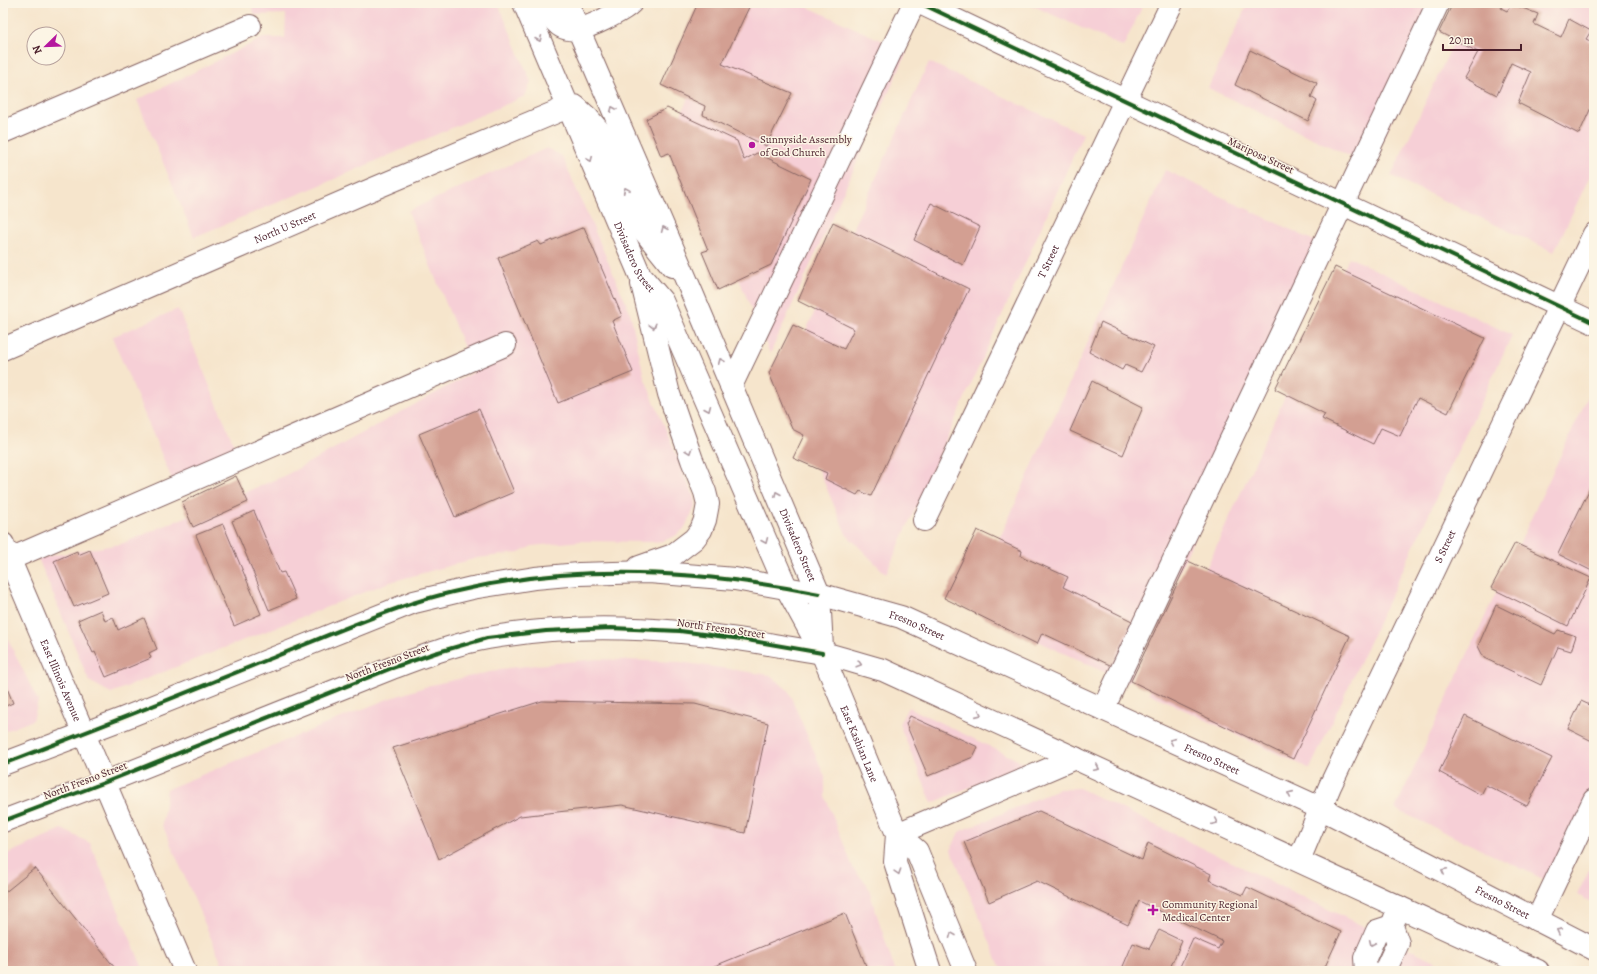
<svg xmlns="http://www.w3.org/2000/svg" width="1597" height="974" font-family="Alegreya,serif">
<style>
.built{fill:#f6cfd6}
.building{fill:#d39f92}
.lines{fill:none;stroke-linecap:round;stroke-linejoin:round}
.minor-casing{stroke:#866463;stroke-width:24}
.major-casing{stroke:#866463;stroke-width:24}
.minor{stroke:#fff;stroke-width:22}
.major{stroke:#fff;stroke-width:22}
.cycleway-casing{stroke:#fcf5e5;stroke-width:6}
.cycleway{stroke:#1b5e20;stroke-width:4}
.oneway{stroke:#ae9aa0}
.poi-dot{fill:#b5179e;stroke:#fcf5e5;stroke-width:1.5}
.labels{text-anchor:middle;stroke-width:3;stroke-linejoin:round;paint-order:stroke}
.poi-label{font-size:11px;fill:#4a1f2b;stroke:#fcf5e5;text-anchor:start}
.street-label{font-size:11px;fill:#4a1f2b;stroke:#fcf5e5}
</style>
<rect width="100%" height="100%" fill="#fcf5e5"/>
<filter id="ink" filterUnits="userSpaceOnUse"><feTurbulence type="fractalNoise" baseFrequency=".025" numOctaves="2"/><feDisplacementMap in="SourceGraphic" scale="8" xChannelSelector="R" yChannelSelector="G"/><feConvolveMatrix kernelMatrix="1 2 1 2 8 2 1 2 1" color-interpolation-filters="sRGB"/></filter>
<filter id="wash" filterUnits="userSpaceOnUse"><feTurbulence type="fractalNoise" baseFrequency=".012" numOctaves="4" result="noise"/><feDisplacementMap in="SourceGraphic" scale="16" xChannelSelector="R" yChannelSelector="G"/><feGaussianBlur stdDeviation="0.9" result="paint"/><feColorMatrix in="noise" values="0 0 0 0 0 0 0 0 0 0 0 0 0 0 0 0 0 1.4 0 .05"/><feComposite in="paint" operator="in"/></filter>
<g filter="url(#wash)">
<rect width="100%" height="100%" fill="#f6e5cc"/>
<g class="built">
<polygon points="250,3 498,3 531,82 525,96 323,184 194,237 137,100 263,38 285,38 286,14 255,15"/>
<polygon points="728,3 799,3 907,52 770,354 676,127"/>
<polygon points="1027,3 1144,3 1123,47"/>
<polygon points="1248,3 1446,3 1370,166 1208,88"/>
<polygon points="1472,3 1594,3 1594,167 1554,252 1391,176"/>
<polygon points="929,62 1083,134 886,574 846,534 782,383"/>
<polygon points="547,148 562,156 630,312 644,377 694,497 695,507 684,529 675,536 663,541 650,542 581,541 532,546 519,553 477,558 387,583 111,693 89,681 38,558 121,544 286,475 474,372 408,211"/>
<polygon points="1165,170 1327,247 1128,683 968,609"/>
<polygon points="1349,257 1512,335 1310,769 1149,693"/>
<polygon points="178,309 241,462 176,489 112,337"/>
<polygon points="1594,384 1594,804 1556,885 1395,809"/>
<polygon points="3,629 38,701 33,720 3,732"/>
<polygon points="596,659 680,662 770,675 788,690 825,777 825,796 854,870 867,884 895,971 225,971 162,824 167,789 385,700 431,685 508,668"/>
<polygon points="908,707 1026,764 932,803 899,724"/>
<polygon points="1079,788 1455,971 1002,971 951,850 959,832 1059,789"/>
<polygon points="62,829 90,843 144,971 3,971 3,856"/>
<polygon points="1594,859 1594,903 1577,895"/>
</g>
<g id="blocks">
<g class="building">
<polygon points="698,3 751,3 722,64 792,93 766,146 703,115 705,106 661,85"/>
<polygon points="1453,3 1503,3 1501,8 1507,11 1512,4 1538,14 1534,24 1561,37 1569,19 1591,31 1586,39 1594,43 1594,101 1579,134 1518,103 1531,72 1511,63 1497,95 1464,78 1478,52 1439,32"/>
<polygon points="1250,50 1317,83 1311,97 1317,101 1308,121 1235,85"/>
<polygon points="667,108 737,141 744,160 757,153 811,179 771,265 718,290 702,252 708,250 669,153 661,156 646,119"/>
<polygon points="931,203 980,227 963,265 914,240"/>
<polygon points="833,222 969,289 871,496 860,491 857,495 825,479 827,473 793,458 804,435 792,429 769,373 793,325 844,349 854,329 798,301"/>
<polygon points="584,227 622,316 612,321 633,372 558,403 498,258 538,241 541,245"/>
<polygon points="1335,267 1485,338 1448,413 1418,398 1400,436 1381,428 1373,444 1322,419 1325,414 1275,389"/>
<polygon points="1101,322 1154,347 1141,372 1125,365 1122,370 1089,352"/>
<polygon points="1092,381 1143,407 1123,455 1070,431"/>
<polygon points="479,409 514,492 455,517 419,434"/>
<polygon points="236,476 248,502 193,527 182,502"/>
<polygon points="1594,480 1594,572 1558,554"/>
<polygon points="254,511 280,573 284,572 296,599 269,610 232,521"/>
<polygon points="223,524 261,614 234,626 196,535"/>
<polygon points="977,530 1022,551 1021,556 1068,577 1063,587 1132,621 1112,666 1042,633 1037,644 944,598"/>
<polygon points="1515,543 1591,578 1568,626 1491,588"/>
<polygon points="90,550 108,593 74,607 54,561 77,551 78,555"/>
<polygon points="1188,561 1350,636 1293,759 1131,681"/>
<polygon points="1496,605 1555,634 1558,630 1576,636 1571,651 1558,647 1541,685 1484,658 1478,646"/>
<polygon points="101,610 105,621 113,617 118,630 144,618 157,649 149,653 151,658 106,677 95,652 93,653 78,620"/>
<polygon points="3,678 13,703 3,707"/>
<polygon points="542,701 695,704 768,723 745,833 622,805 520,816 439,859 393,748"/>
<polygon points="1581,701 1594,707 1594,742 1568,729"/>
<polygon points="910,716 978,747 973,757 928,776 906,724"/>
<polygon points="1465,716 1552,758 1527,806 1486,785 1481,795 1439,772"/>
<polygon points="1039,811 1142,860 1148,843 1211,874 1209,880 1243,895 1247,887 1341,932 1323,971 1178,971 1193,938 1218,949 1222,941 1139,901 1128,925 1037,881 989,902 964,842"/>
<polygon points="35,868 115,968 111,971 3,971 3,894"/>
<polygon points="845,913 868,971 714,971 712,967"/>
<polygon points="1159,930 1182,941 1170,968 1177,971 1121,971 1133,943 1149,949"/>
</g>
</g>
</g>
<g filter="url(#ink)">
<use href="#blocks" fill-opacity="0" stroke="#866463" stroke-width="1"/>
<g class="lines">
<g class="minor-casing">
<g id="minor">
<polyline points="920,3 1594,323"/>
<polyline points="3,132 250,26"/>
<path id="s1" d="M3,349L368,191L568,107"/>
<polyline points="731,386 914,3"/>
<path id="s2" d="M924,520L1172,3"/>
<path id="s3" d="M3,544L185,971"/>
<polyline points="3,562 505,345"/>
<path id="s4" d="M822,653L897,834L917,851L966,971"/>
<polyline points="1103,709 1438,3"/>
<polyline points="897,834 1075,758"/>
<polyline points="897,834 895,862 930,971"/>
<path id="s5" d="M1299,860L1330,786L1594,234"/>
<polyline points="1537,920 1594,800"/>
<polyline points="1366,971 1365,958 1377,931 1392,926"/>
<polyline points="1385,971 1398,943 1392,926 1399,907"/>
</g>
</g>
<g class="major-casing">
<g id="major">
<path id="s6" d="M524,3L640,275L662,301L786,587L822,653"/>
<path d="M546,3C547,8 549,13 552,17C565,38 587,28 605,19C614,14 624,10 631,3"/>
<path id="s7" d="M567,3L692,293L819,594L822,648"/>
<polyline points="568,107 575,106 587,117 601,133 644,231 672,266"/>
<polyline points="639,567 673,555 694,539 701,530 705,520 708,504 705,492 692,460 669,394 642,284"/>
<path id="s8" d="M3,764L122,719L414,602L472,588L535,578L579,574L649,572L735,579L819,594L901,617L1320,808L1594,949"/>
<path d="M3,821L106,782L392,668C422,657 457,643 488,638C582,621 681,628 774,645C790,648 806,650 822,653C843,658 863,665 883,670L1538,971"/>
</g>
</g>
<use href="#minor" class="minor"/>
<use href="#major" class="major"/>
<g class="cycleway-casing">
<g id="cycleway">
<polyline points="920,3 1594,323"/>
<path d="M3,764C90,731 176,697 262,662C312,642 362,620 413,603C431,597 452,592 471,588C586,563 704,571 819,594"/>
<polyline points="3,821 106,782 392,668 435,653 487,638 546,631 611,628 680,631 741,639 822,653"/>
</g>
</g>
<use href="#cycleway" class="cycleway"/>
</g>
<defs><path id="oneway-chevron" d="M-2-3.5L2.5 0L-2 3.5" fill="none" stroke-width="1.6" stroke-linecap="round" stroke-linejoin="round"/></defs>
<g class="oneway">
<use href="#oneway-chevron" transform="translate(539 39) rotate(67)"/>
<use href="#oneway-chevron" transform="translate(613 109) rotate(-113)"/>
<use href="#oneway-chevron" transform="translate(590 159) rotate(67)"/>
<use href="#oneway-chevron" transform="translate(626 190) rotate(-114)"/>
<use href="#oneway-chevron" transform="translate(664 229) rotate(-113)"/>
<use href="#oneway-chevron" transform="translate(653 326) rotate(76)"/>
<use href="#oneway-chevron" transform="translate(721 361) rotate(-113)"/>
<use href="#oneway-chevron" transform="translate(708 409) rotate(67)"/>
<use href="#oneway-chevron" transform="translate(689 451) rotate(71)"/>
<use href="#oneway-chevron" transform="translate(777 494) rotate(-113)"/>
<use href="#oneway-chevron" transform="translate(765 541) rotate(67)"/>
<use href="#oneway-chevron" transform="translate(859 664) rotate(16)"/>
<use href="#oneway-chevron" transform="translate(979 714) rotate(24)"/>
<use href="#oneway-chevron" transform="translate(1172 741) rotate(-156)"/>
<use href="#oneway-chevron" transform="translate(1097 768) rotate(26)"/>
<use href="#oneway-chevron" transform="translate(1290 794) rotate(-156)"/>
<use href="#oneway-chevron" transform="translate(1215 822) rotate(24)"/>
<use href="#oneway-chevron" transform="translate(1444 871) rotate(-153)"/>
<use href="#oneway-chevron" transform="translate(898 872) rotate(72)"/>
<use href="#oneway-chevron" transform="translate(1559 931) rotate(-152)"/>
<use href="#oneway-chevron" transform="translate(952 935) rotate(-112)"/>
<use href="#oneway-chevron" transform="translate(1372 943) rotate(114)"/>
</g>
</g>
<g class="poi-dot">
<circle cx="752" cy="145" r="4"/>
<path d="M1151 904h4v4h4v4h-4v4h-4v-4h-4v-4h4z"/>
</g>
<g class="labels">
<g class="poi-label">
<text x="760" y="143">Sunnyside Assembly<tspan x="760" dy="13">of God Church</tspan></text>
<text x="1162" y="908">Community Regional<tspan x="1162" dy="13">Medical Center</tspan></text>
</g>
<g class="street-label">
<text transform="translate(1261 155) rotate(25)" y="4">Mariposa Street</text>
<text dy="4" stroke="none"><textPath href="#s1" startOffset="307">North U Street</textPath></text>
<text dy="4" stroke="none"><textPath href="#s6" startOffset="277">Divisadero Street</textPath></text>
<text dy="4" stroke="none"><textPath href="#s2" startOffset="287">T Street</textPath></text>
<text dy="4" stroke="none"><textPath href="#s7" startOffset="589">Divisadero Street</textPath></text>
<text dy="4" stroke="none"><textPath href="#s5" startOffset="346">S Street</textPath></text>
<text dy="4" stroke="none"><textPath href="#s8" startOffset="954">Fresno Street</textPath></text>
<text transform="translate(721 628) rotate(8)" y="4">North Fresno Street</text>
<text transform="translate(387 662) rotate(-21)" y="4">North Fresno Street</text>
<text dy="4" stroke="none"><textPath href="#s3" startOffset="148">East Illinois Avenue</textPath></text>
<text dy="4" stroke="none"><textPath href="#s4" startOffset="98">East Kashian Lane</textPath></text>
<text dy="4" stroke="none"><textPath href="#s8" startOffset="1278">Fresno Street</textPath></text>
<text transform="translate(85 780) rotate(-21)" y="4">North Fresno Street</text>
<text dy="4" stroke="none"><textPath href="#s8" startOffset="1602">Fresno Street</textPath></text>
</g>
</g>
<rect width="1597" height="974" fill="none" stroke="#fcf5e5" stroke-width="16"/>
<g transform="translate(46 46) rotate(247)"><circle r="19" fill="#fcf5e5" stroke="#b59f9b"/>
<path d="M0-3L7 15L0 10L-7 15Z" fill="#b5179e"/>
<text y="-6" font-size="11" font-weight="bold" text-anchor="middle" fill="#4a1f2b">N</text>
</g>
<path d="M1443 44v6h78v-6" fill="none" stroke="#4a1f2b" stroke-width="2"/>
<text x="1449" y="44" font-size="12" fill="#4a1f2b" stroke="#fcf5e5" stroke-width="3" paint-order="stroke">20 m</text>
</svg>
